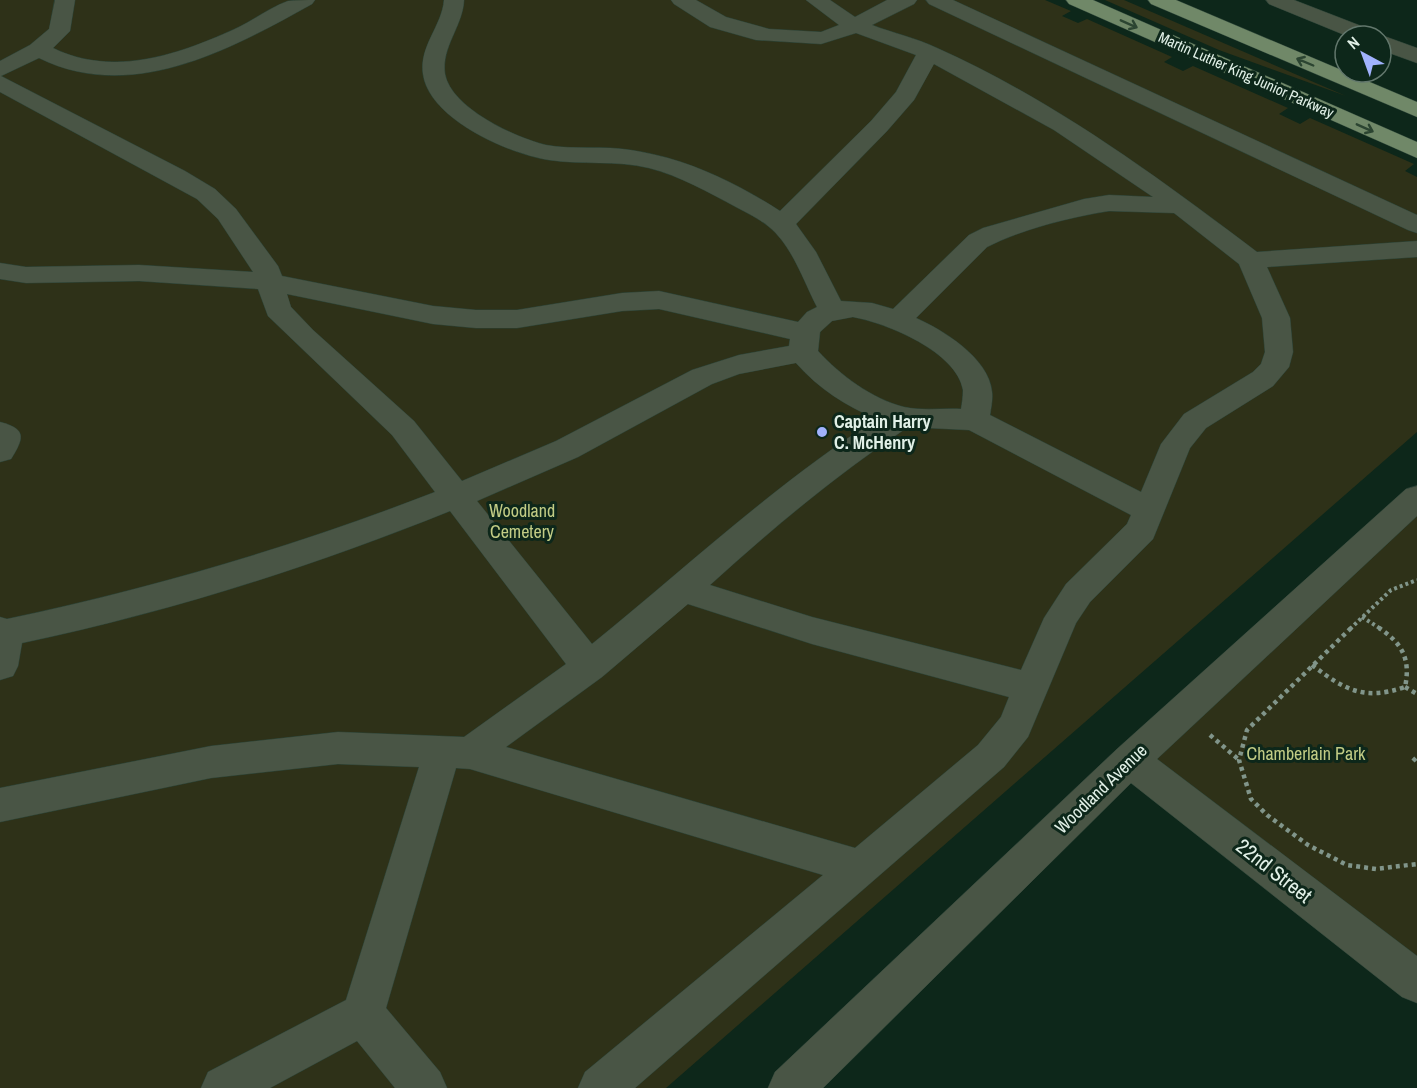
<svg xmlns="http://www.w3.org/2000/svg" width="1417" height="1088" font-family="'Archivo Narrow',sans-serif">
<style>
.green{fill:#2e3118}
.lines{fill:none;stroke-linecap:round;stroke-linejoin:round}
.minor-casing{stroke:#2b4337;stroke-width:1}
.major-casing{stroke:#2b4337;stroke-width:1}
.path-far1{stroke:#81958a;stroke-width:4;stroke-dasharray:3 3;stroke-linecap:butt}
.path{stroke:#81958a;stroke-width:4.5;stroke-dasharray:4 4;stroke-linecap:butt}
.minor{fill:#495545;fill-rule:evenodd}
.major{fill:#708868;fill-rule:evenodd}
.oneway{stroke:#2b4431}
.poi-dot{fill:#a1b2fd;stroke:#0d271a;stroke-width:2}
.labels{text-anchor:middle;stroke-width:6;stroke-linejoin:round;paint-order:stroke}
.far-street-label{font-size:15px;fill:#e1f0e7;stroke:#0d271a}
.poi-label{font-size:18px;font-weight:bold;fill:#e1f0e7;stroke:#0d271a;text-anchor:start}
.park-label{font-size:18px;fill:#c2cc85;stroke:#0d271a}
.street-label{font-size:18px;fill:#e1f0e7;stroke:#0d271a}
.near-street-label{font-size:21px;fill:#e1f0e7;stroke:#0d271a}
</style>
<rect width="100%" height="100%" fill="#0d271a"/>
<g class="green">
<polygon points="0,0 1045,0 1071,11 1062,16 1078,23 1087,19 1172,57 1164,62 1183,71 1193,66 1288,108 1279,114 1300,124 1310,118 1414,164 1405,171 1417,177 1417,432 666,1088 0,1088"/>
<polygon points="1105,0 1124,0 1346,96 1219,50"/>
<polygon points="1417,516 1417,971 1130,760 1182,713"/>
</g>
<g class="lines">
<g class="minor-casing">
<g id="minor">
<path d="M55,0H75L70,31L53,48C114,78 181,54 239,27C255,19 271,7 288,1C296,0 307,0 315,0L312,4C231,49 132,104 39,58L1,76L185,171L215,189L236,209L278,266L282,276L433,306L476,310H517L622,293L659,291L798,322L807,312L817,307C803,280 792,245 768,226C758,218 747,213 736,207C708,192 680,176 649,168C616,160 582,165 549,160C509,154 429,119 423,74C419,46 442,26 444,0H464C463,26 441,47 445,74C451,108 516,138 546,145C567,149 589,147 610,148C630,149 649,153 668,158C707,169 746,189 780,211L871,121L896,92L916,55L856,33L821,44L756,40L710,27L674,4L671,0H696L726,17L769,29L821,32L839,25L806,0H830L855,17L887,0H917L914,4L872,25C893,33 916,38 937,48C1053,100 1155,175 1257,252L1417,241V257L1267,267L1290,318L1293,352L1289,367L1273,386L1206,428L1190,448L1153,539L1090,602L1076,623L1028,737L1004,767L635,1088H578L585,1072L823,875L470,769L456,768L386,1008L440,1072L447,1088H395L357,1041L270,1088H201L208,1072L346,1000L419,767L338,764L211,778L0,822V788L211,746L338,732L464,737L566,664L450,511C311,567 169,612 22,643L18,666L13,676L0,680V617L7,619C154,588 296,546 435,492L392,435L268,316L258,289L139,281L26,283L0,279V263L26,267L139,265L253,272L218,219L197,199L0,92V61L30,45L49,29ZM934,64L1054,130L1153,197L1109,195L1084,199L983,228L969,235L893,309L872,303L841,301L816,252L796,224L887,131L914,100ZM1109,211L1174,213L1239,264L1262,318L1265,352L1261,364L1253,372L1184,414L1161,444L1141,492L990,415C991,408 993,399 992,392C989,358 943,330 916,318L987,247C1022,229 1071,217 1109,211ZM287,294L433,324L476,328H517L622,311L659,309L790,339L789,346L739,355L692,370L556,441L462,481L414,421L313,330L291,307ZM853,317C887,323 957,352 963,390C963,397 962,403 961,409C943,408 922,411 904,407C872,399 840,375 818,351L820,332L832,321ZM796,363C819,389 846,406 877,419C775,484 686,568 592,644L477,501L578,457L712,384L739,374ZM908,427L969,430L1131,515L1127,524L1066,584L1044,618L1021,670L812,617L710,585C774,527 836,475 908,427ZM688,604L812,644L1009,697L1001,717L978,745L855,848L506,747L602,677Z"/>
<polygon points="926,0 953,0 1417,215 1417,233 1408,230 929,4"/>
<polygon points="1266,0 1294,0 1374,31 1377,36 1347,36 1269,4"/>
<polygon points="1381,35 1417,48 1417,63 1381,50 1381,36 1379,36"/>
<path d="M0,422C27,429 24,438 11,459L0,462Z"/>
<polygon points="1417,486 1417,516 1157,759 1417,956 1417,1003 1402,997 1131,783 823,1088 768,1088 775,1072 1117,749 1406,489"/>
</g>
</g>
<g class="major-casing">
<g id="major">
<polygon points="1066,0 1093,0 1417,142 1417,158 1069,4"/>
<polygon points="1148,0 1176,0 1417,102 1417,117 1151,4"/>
</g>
</g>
<g class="path-far1">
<polyline points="1362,617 1381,629"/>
<polyline points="1350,629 1391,590 1417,580"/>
</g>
<g class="path">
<polyline points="1351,628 1247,730 1239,760 1251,799 1267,815 1308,845 1347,865 1376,869 1417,864"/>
<path d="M1312,665C1345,690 1364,701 1405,687C1411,659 1402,643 1379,628"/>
<polyline points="1405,687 1417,694"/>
<polyline points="1210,735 1238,759"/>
<polyline points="1413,761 1417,757"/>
</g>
<use href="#minor" class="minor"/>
<use href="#major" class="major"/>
</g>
<defs><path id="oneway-shaft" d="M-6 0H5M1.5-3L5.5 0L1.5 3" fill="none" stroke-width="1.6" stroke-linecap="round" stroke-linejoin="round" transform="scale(1.5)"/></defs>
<g class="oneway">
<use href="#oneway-shaft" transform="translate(1129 24) rotate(24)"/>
<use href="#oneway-shaft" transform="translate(1305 62) rotate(-157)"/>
<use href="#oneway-shaft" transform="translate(1365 128) rotate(24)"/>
</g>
<circle class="poi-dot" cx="822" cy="432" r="6"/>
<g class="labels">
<g class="far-street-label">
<text transform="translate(1246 75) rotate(24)" y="5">Martin Luther King Junior Parkway</text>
</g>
<g class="poi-label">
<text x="834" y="428">Captain Harry<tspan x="834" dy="21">C. McHenry</tspan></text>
</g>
<g class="park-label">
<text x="522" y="517">Woodland<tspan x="522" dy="21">Cemetery</tspan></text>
<text x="1306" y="760">Chamberlain Park</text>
</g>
<g class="street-label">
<text transform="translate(1101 789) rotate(-44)" y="6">Woodland Avenue</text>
</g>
<g class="near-street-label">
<text transform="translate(1274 871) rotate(38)" y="7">22nd Street</text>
</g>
</g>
<g transform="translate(1363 54) rotate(319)"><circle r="28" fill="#0d271a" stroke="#62776c" stroke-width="1.5"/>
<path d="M0-4.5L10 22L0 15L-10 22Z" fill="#a1b2fd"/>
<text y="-9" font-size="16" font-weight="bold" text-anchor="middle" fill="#e1f0e7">N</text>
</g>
</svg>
